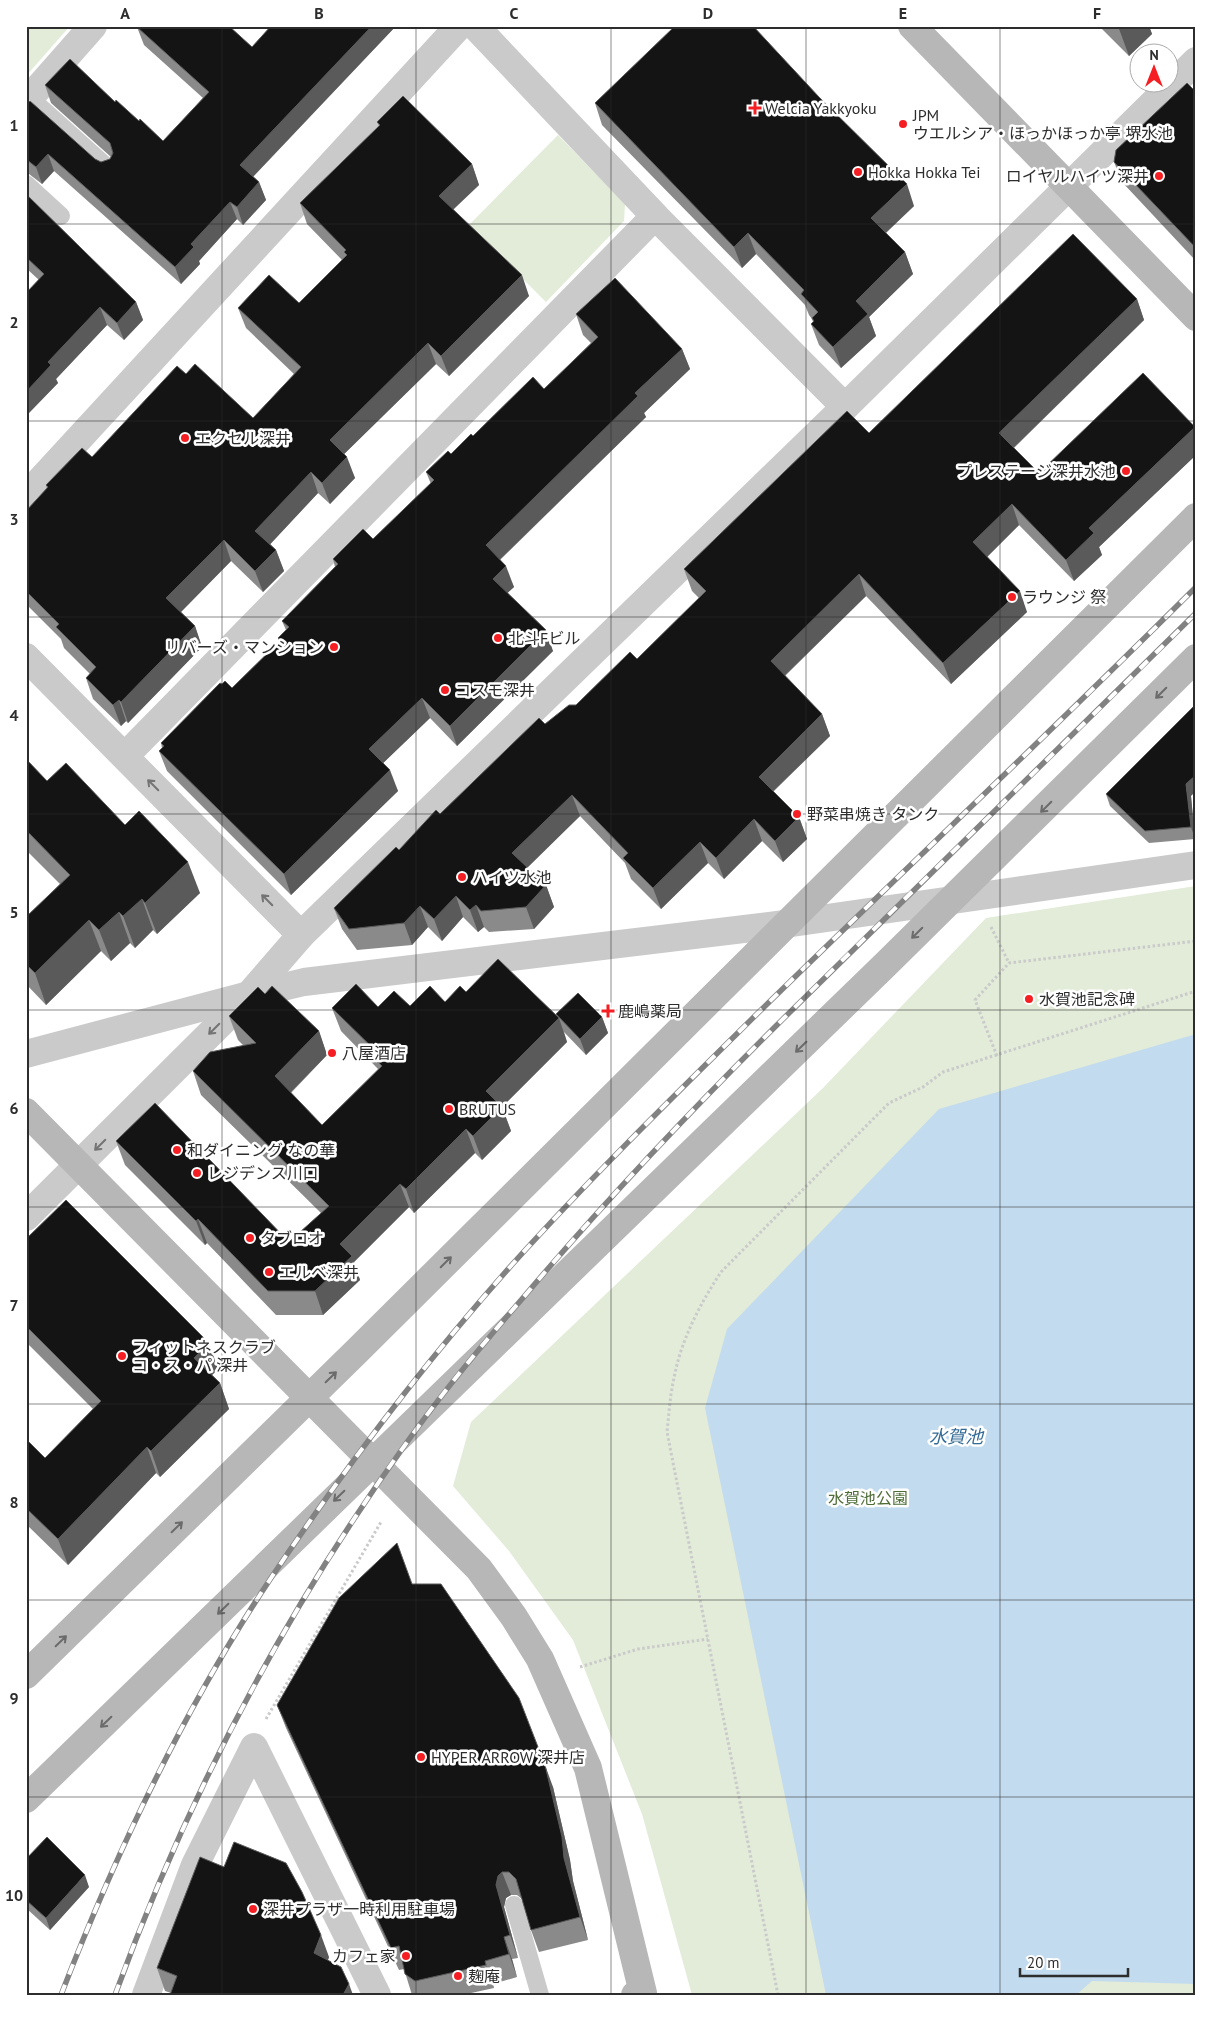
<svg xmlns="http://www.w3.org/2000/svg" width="1222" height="2021" font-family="'PT Sans','Noto Sans JP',sans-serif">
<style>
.green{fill:#e2ecd9}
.water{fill:#c3dbee}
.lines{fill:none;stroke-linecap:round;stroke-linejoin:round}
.path{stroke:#cacaca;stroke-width:3;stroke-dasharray:2.5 2.5;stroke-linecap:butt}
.lane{stroke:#cacaca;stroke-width:18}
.street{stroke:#cacaca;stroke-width:28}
.secondary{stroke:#b7b7b7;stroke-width:28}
.rail-casing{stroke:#828282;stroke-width:5.5}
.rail{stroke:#fff;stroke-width:4;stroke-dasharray:11;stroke-linecap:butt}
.wall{fill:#8a8a8a}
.shaded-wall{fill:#5a5a5a}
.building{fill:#141414;stroke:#5a5a5a}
.oneway{stroke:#6b6b6b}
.oneway2{stroke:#747474}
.grid{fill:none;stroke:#2d2d2d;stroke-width:1;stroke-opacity:0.55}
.poi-dot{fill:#f51e22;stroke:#fff;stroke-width:2}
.labels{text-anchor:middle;stroke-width:5;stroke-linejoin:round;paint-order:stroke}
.poi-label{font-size:16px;fill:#2d2d2d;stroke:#fff;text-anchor:start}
.park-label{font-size:16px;fill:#4d6c36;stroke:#fff}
.water-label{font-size:18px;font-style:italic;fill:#346b96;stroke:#fff}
.neatline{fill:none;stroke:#2d2d2d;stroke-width:2}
.grid-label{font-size:16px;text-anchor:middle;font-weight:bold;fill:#2d2d2d}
</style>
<rect width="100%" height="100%" fill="#fff"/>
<g class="green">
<polygon points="26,26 70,26 26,76"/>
<polygon points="558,135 625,204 624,221 546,302 469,225"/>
<polygon points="1196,886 1196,1995 692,1995 642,1814 573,1640 509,1551 453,1486 471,1422 823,1088 986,918"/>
</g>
<polygon class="water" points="1196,1034 1196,1984 1092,1981 1076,1995 826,1995 705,1408 727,1329 939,1109"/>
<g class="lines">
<g class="path">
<polyline points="991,927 1009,963"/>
<polyline points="997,1056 975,1000 1009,963 1196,941"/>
<polyline points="580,1667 638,1649 708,1639"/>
<polyline points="266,1719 381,1522"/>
<path d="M778,1995L667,1432C669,1414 670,1395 674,1378C681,1340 700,1304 721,1272L889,1103L923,1087L943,1072L1196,991"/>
</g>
<g class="lane">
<polyline points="30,98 109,169"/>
<polyline points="26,184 61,216"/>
<polyline points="514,1905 540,1995"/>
</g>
<g class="street">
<polyline points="475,26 655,216 845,407"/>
<polyline points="26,102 93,26"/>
<polyline points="26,496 459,26"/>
<polyline points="26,657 301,935"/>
<polyline points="125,756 655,216"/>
<polyline points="26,1054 249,995 304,982 785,924 1196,865"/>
<polyline points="26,1217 249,995 301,935 845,407 1196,61"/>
<polyline points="146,1995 195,1865 254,1747 377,1995"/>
</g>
<g class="secondary">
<polyline points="912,26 1196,317"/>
<polyline points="26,1112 479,1569 514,1617 540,1659 588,1768 643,1993 635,1995"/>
<polyline points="26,1675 357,1351 1196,517"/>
<polyline points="26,1799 886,964 1196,658"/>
</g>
<g class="rail-casing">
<g id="rail">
<path d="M61,1995C117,1850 185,1707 271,1578C346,1466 428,1358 518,1258C596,1172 679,1091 762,1009C906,868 1053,730 1196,587"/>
<path d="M115,1995C186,1800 284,1613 405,1445C441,1394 481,1346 522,1299C605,1201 692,1109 783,1019C920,883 1059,749 1196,613"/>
</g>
</g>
<use href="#rail" class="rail"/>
</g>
<g class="wall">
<polygon points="271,26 396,26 253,177 259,182 266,200 243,225 237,219 199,261 200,264 181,284 54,171 42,184 29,174 26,174 26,105 95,159 101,162 110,159 111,157 51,103 45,85 115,102 163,141 203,98 144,45 137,27 252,47"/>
<polygon points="1099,26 1149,26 1152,34 1129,56"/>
<polygon points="1196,92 1196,261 1122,182 1114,162"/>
<polygon points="595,103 914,206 886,233 905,252 913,274 869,317 876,336 841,368 819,345 811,324 813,322 812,319 809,315 805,305 756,254 742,268 602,125"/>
<polygon points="377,122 472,164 479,185 453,210 529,296 449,376 436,364 344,454 355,478 330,504 318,493 270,544 276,550 284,571 263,592 231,561 181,612 195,626 202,647 128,723 126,721 121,726 93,699 86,678 90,674 64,648 61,639 26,604 26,511 47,489 46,485 92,457 186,374 253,418 294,374 246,328 238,308 299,303 342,260 307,224 300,203 379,126"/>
<polygon points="26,194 136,302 143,320 124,340 107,325 56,379 58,383 26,416 26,293 39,280 26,268"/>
<polygon points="1137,299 1144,320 1014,448 1039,473 1196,430 1196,455 1099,547 1102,555 1074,581 1019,525 987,557 1027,612 951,684 866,596 785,676 822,714 830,736 773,792 799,817 807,839 783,862 762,841 724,879 708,863 661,909 631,879 625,863 580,816 527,867 546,885 554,907 534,929 489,932 484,927 478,932 463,917 442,941 428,927 412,945 357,950 342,929 334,908 399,850 545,724 576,705 637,659 699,598 692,591 684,569 869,433"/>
<polygon points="576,314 682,349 690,369 644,413 646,417 500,560 514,587 507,593 553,651 457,746 430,718 383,763 398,791 291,895 167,771 159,751 162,748 161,743 222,684 232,688 279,642 278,638 286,630 282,621 335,567 333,559 373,539 431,484 426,472 451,454 473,436 544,389 591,343 583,335"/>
<polygon points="26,759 47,781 125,825 200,893 157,934 153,930 135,948 130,943 111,961 101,951 46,1005 26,984 26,917 60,884 26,850"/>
<polygon points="1106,794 1191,796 1195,839 1149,843 1110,806"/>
<polygon points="466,992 556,1016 602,1017 608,1033 586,1055 564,1032 567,1042 502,1107 511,1131 482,1160 475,1153 414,1213 409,1207 354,1262 360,1280 323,1315 276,1315 207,1243 205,1245 125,1165 116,1141 289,1242 321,1213 201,1095 193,1071 243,1045 238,1040 229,1016 265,994 319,1031 327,1055 291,1093 322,1125 378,1069 341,1031 332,1008 410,1006 445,1002"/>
<polygon points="26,1239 218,1369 212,1375 220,1383 229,1409 160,1477 156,1473 68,1565 26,1524 26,1439 45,1458 93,1409 26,1342"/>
<polygon points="412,1584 553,1787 570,1860 573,1881 588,1940 539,1952 531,1930 522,1899 517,1895 511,1895 506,1898 504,1907 518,1958 512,1959 517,1977 493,1984 494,1988 462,1995 412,1995 404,1969 399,1970 286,1728 277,1705"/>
<polygon points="26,1859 89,1887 50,1930 26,1908"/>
<polygon points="329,1957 328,1960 171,1993 165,1991 157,1968"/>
</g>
<g class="shaded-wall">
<polygon points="372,26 396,26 247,183 240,165"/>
<polygon points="1118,26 1149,26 1152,34 1129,56"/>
<polygon points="48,154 54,171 42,184 36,167"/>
<polygon points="472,164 479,185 446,216 439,196"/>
<polygon points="259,182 266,200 243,225 237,207"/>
<polygon points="907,184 914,206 879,239 871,218"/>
<polygon points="230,202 237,219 199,261 200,264 181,284 175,267 191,244"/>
<polygon points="748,233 756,254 742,268 734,247"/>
<polygon points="905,252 913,274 869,317 876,336 841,368 833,347 856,301"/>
<polygon points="522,275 529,296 449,376 441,356"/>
<polygon points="1137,299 1144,320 1007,454 999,433"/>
<polygon points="136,302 143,320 124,340 117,323"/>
<polygon points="100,307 107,325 56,379 58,383 26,416 26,392 48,362"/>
<polygon points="428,343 436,364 337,461 330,440"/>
<polygon points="682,349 690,369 644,413 646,417 493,566 486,545 635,393"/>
<polygon points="1195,427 1196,430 1196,455 1099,547 1102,555 1074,581 1066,560 1089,528"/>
<polygon points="347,457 355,478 330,504 322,483"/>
<polygon points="311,472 318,493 263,552 255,531"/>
<polygon points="1012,504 1019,525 981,563 973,542"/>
<polygon points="224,540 231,561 174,619 166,598"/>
<polygon points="276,550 284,571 263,592 255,571"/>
<polygon points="506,566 514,587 501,599 493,579"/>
<polygon points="859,574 866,596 778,682 771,661"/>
<polygon points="1020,591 1027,612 951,684 943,663"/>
<polygon points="195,626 202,647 128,723 121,702"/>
<polygon points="546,630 553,651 457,746 450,726"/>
<polygon points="422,698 430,718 377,769 369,749"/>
<polygon points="119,700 126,721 121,726 113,705"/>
<polygon points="822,714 830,736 766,798 759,777"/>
<polygon points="390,770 398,791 291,895 284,874"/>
<polygon points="1196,775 1196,791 1191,796 1195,839 1191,827 1186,784"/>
<polygon points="572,795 580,816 520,875 512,853"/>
<polygon points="799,817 807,839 783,862 775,841"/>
<polygon points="754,819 762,841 724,879 716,858"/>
<polygon points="700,842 708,863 661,909 653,888"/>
<polygon points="188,862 200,893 157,934 145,903"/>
<polygon points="546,885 554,907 534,929 526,907"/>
<polygon points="456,896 463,917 442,941 434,919"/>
<polygon points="142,899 153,930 135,948 123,916"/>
<polygon points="476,905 484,927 478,932 470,910"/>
<polygon points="420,906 428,927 412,945 404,923"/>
<polygon points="119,912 130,943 111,961 99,930"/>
<polygon points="89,920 101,951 46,1005 35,973"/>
<polygon points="602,1017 608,1033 586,1055 580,1039"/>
<polygon points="559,1018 567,1042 494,1115 486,1091"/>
<polygon points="319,1031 327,1055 283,1100 275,1076"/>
<polygon points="502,1107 511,1131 482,1160 473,1136"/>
<polygon points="466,1129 475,1153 414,1213 406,1189"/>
<polygon points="400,1184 409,1207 354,1262 360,1280 323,1315 315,1291 340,1244"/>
<polygon points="198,1219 207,1243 205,1245 196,1221"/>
<polygon points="209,1343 218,1369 203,1384 194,1358"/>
<polygon points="220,1383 229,1409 160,1477 151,1451"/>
<polygon points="147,1447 156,1473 68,1565 58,1539"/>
<polygon points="545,1765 553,1787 570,1860 573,1881 588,1940 580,1917 564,1858"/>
<polygon points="502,1872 511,1895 506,1898 504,1907 518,1958 510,1935 496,1885 498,1876"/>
<polygon points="85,1875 89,1887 50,1930 46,1918"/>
<polygon points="321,1935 329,1957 322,1975 314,1953"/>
<polygon points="504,1937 512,1959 517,1977 509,1954"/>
<polygon points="485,1961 493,1984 494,1988 486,1965"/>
<polygon points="349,1984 353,1995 343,1995"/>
</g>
<g class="building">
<polygon points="138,26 229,26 252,47 271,26 372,26 240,165 259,182 237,207 230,202 191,244 194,247 175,267 48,154 36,167 26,159 26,105 30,101 95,159 101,162 110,159 113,153 110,143 45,85 70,59 115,102 116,100 139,121 140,119 163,141 209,92 137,27"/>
<polygon points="675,26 753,26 819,97 907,184 871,218 905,252 856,301 868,314 833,347 811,324 814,321 812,318 818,312 801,294 804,290 748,233 734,247 595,103"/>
<polygon points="1187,83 1196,92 1196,248 1114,162 1116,150"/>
<polygon points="403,96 472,164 439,196 522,275 441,356 428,343 330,440 347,457 322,483 311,472 255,531 276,550 255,571 224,540 166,598 195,626 121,702 119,700 113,705 86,678 96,667 56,627 59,624 26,591 26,511 48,487 46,485 82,448 92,457 177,366 186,374 195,364 253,418 301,367 238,308 269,275 299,303 347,255 344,252 346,250 300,203 380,125 377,122"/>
<polygon points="26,194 136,302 117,323 100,307 48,362 51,365 26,392 26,293 44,274 26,257"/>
<polygon points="1073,234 1137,299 999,433 1039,473 1143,373 1195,427 1089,528 1094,533 1066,560 1012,504 973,542 1020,591 943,663 859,574 771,661 822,714 759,777 799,817 775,841 754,819 716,858 700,842 653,888 623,858 628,853 572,795 512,853 546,885 526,907 481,911 476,905 470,910 456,896 434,919 420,906 404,923 349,929 334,908 396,847 399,850 436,810 440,814 539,718 545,724 569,705 576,705 630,652 637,659 706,591 684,569 847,411 869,433"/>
<polygon points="615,278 682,349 635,393 638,396 486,545 506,566 493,579 546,630 450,726 422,698 369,749 390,770 284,874 159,751 164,746 161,743 220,683 222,684 225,681 232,688 281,640 278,638 289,627 282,621 338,564 333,559 363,529 373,539 434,480 426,472 448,451 451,454 471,434 473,436 533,377 544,389 598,337 576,314"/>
<polygon points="1196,704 1196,775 1186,784 1191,827 1145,831 1106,794"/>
<polygon points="26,759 47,781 66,763 125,825 139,811 188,862 145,903 142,899 123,916 119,912 99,930 89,920 35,973 26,964 26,917 70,875 26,830"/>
<polygon points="498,959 559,1018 486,1091 502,1107 473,1136 466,1129 406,1189 400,1184 340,1244 352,1256 315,1291 268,1291 198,1219 196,1221 116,1141 155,1103 289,1242 329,1206 193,1071 210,1052 256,1043 229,1016 258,987 265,994 272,986 319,1031 275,1076 322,1125 382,1066 378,1062 383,1058 332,1008 356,984 378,1007 394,991 410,1006 430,986 445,1002 460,986 466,992"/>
<polygon points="578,993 602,1017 580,1039 556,1014"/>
<polygon points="66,1200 209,1343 194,1358 220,1383 151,1451 147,1447 58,1539 26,1508 26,1439 45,1458 101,1401 26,1326 26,1239"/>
<polygon points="397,1543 412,1584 441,1584 519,1698 545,1765 562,1837 564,1858 580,1917 531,1930 516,1879 509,1872 502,1872 498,1876 496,1885 510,1935 504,1937 509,1954 485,1961 486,1965 415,1981 405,1974 399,1946 391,1948 277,1705 339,1598"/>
<polygon points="47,1837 85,1875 46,1918 26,1900 26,1859"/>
<polygon points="234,1842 286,1863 302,1892 321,1935 314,1953 341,1967 349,1984 343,1995 170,1995 177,1976 157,1968 200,1857 224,1867"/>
<polygon points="26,1991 31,1995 26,1995"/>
</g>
<defs><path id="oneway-shaft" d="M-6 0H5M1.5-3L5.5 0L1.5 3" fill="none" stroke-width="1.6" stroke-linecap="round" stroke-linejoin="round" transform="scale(1.25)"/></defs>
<g class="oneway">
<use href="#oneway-shaft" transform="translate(1161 693) rotate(135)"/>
<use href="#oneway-shaft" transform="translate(1046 807) rotate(135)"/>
<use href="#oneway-shaft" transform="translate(917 933) rotate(135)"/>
<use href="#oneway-shaft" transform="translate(801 1047) rotate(136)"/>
<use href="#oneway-shaft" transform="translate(446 1262) rotate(-45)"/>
<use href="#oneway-shaft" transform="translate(331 1377) rotate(-44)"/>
<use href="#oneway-shaft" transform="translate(339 1496) rotate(136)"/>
<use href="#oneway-shaft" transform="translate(177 1527) rotate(-44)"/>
<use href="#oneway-shaft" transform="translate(223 1609) rotate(136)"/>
<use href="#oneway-shaft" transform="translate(61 1641) rotate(-44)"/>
<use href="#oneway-shaft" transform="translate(106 1722) rotate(136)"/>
</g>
<g class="oneway2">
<use href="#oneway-shaft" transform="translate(153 785) rotate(-135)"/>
<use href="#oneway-shaft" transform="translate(267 900) rotate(-135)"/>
<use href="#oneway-shaft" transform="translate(214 1029) rotate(135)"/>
<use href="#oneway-shaft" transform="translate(100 1145) rotate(135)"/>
</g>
<path class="grid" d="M222,26V1995M416,26V1995M611,26V1995M806,26V1995M1000,26V1995M26,224H1196M26,421H1196M26,617H1196M26,814H1196M26,1010H1196M26,1207H1196M26,1404H1196M26,1600H1196M26,1797H1196"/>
<g class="poi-dot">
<path d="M752.5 100.5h5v5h5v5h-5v5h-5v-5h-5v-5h5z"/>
<circle cx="903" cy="124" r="5"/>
<circle cx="858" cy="172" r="5"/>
<circle cx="1159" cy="176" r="5"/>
<circle cx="185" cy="438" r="5"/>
<circle cx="1126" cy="471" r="5"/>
<circle cx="1012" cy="597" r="5"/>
<circle cx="498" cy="638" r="5"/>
<circle cx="334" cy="647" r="5"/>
<circle cx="445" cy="690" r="5"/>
<circle cx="797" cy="814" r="5"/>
<circle cx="462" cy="877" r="5"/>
<circle cx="1029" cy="999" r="5"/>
<path d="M605.5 1003.5h5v5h5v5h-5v5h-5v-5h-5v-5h5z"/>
<circle cx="332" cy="1053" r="5"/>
<circle cx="449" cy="1109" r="5"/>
<circle cx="177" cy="1150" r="5"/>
<circle cx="197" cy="1173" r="5"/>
<circle cx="250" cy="1238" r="5"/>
<circle cx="269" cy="1272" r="5"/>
<circle cx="122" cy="1356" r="5"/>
<circle cx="421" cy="1757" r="5"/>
<circle cx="253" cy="1909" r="5"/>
<circle cx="406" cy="1956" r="5"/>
<circle cx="458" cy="1976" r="5"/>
</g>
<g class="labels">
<g class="poi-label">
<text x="765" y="114">Welcia Yakkyoku</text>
<text x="913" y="121">JPM<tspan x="913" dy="18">ウエルシア・ほっかほっか亭 堺水池</tspan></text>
<text x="868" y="178">Hokka Hokka Tei</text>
<text x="1149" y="182" text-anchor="end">ロイヤルハイツ深井</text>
<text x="195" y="444">エクセル深井</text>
<text x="1116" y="477" text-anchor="end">プレステージ深井水池</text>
<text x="1022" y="603">ラウンジ 祭</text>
<text x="508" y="644">北斗Fビル</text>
<text x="324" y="653" text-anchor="end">リバーズ・マンション</text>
<text x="455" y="696">コスモ深井</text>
<text x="807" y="820">野菜串焼き タンク</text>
<text x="472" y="883">ハイツ水池</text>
<text x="1039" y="1005">水賀池記念碑</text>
<text x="618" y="1017">鹿嶋薬局</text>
<text x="342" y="1059">八屋酒店</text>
<text x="459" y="1115">BRUTUS</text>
<text x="187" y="1156">和ダイニング なの華</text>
<text x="207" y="1179">レジデンス川口</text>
<text x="260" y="1244">タブロオ</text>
<text x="279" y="1278">エルベ深井</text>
<text x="132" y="1353">フィットネスクラブ<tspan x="132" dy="18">コ・ス・パ 深井</tspan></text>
<text x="431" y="1763">HYPER ARROW 深井店</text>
<text x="263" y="1915">深井プラザ一時利用駐車場</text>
<text x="396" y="1962" text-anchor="end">カフェ家</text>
<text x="468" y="1982">麹庵</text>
</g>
<g class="park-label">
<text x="868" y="1504">水賀池公園</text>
</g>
<g class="water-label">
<text x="956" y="1443">水賀池</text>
</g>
</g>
<rect width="1222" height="2021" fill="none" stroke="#ffffff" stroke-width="55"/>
<g transform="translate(1154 68)"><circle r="24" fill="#ffffff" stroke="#ababab"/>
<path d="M0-4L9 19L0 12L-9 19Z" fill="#f51e22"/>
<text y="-8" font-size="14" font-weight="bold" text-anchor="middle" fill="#2d2d2d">N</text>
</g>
<path d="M1020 1968v8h108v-8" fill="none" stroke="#2d2d2d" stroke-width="2.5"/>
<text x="1027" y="1968" font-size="15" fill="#2d2d2d" stroke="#ffffff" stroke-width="4" paint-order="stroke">20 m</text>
<rect x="28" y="28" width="1166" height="1966" class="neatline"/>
<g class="grid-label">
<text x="125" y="19">A</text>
<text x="319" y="19">B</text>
<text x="514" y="19">C</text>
<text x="708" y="19">D</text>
<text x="903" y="19">E</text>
<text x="1097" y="19">F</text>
<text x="14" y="131">1</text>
<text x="14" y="328">2</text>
<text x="14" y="525">3</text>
<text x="14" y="721">4</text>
<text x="14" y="918">5</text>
<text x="14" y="1114">6</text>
<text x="14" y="1311">7</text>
<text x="14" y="1508">8</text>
<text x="14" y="1704">9</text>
<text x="14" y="1901">10</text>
</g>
</svg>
